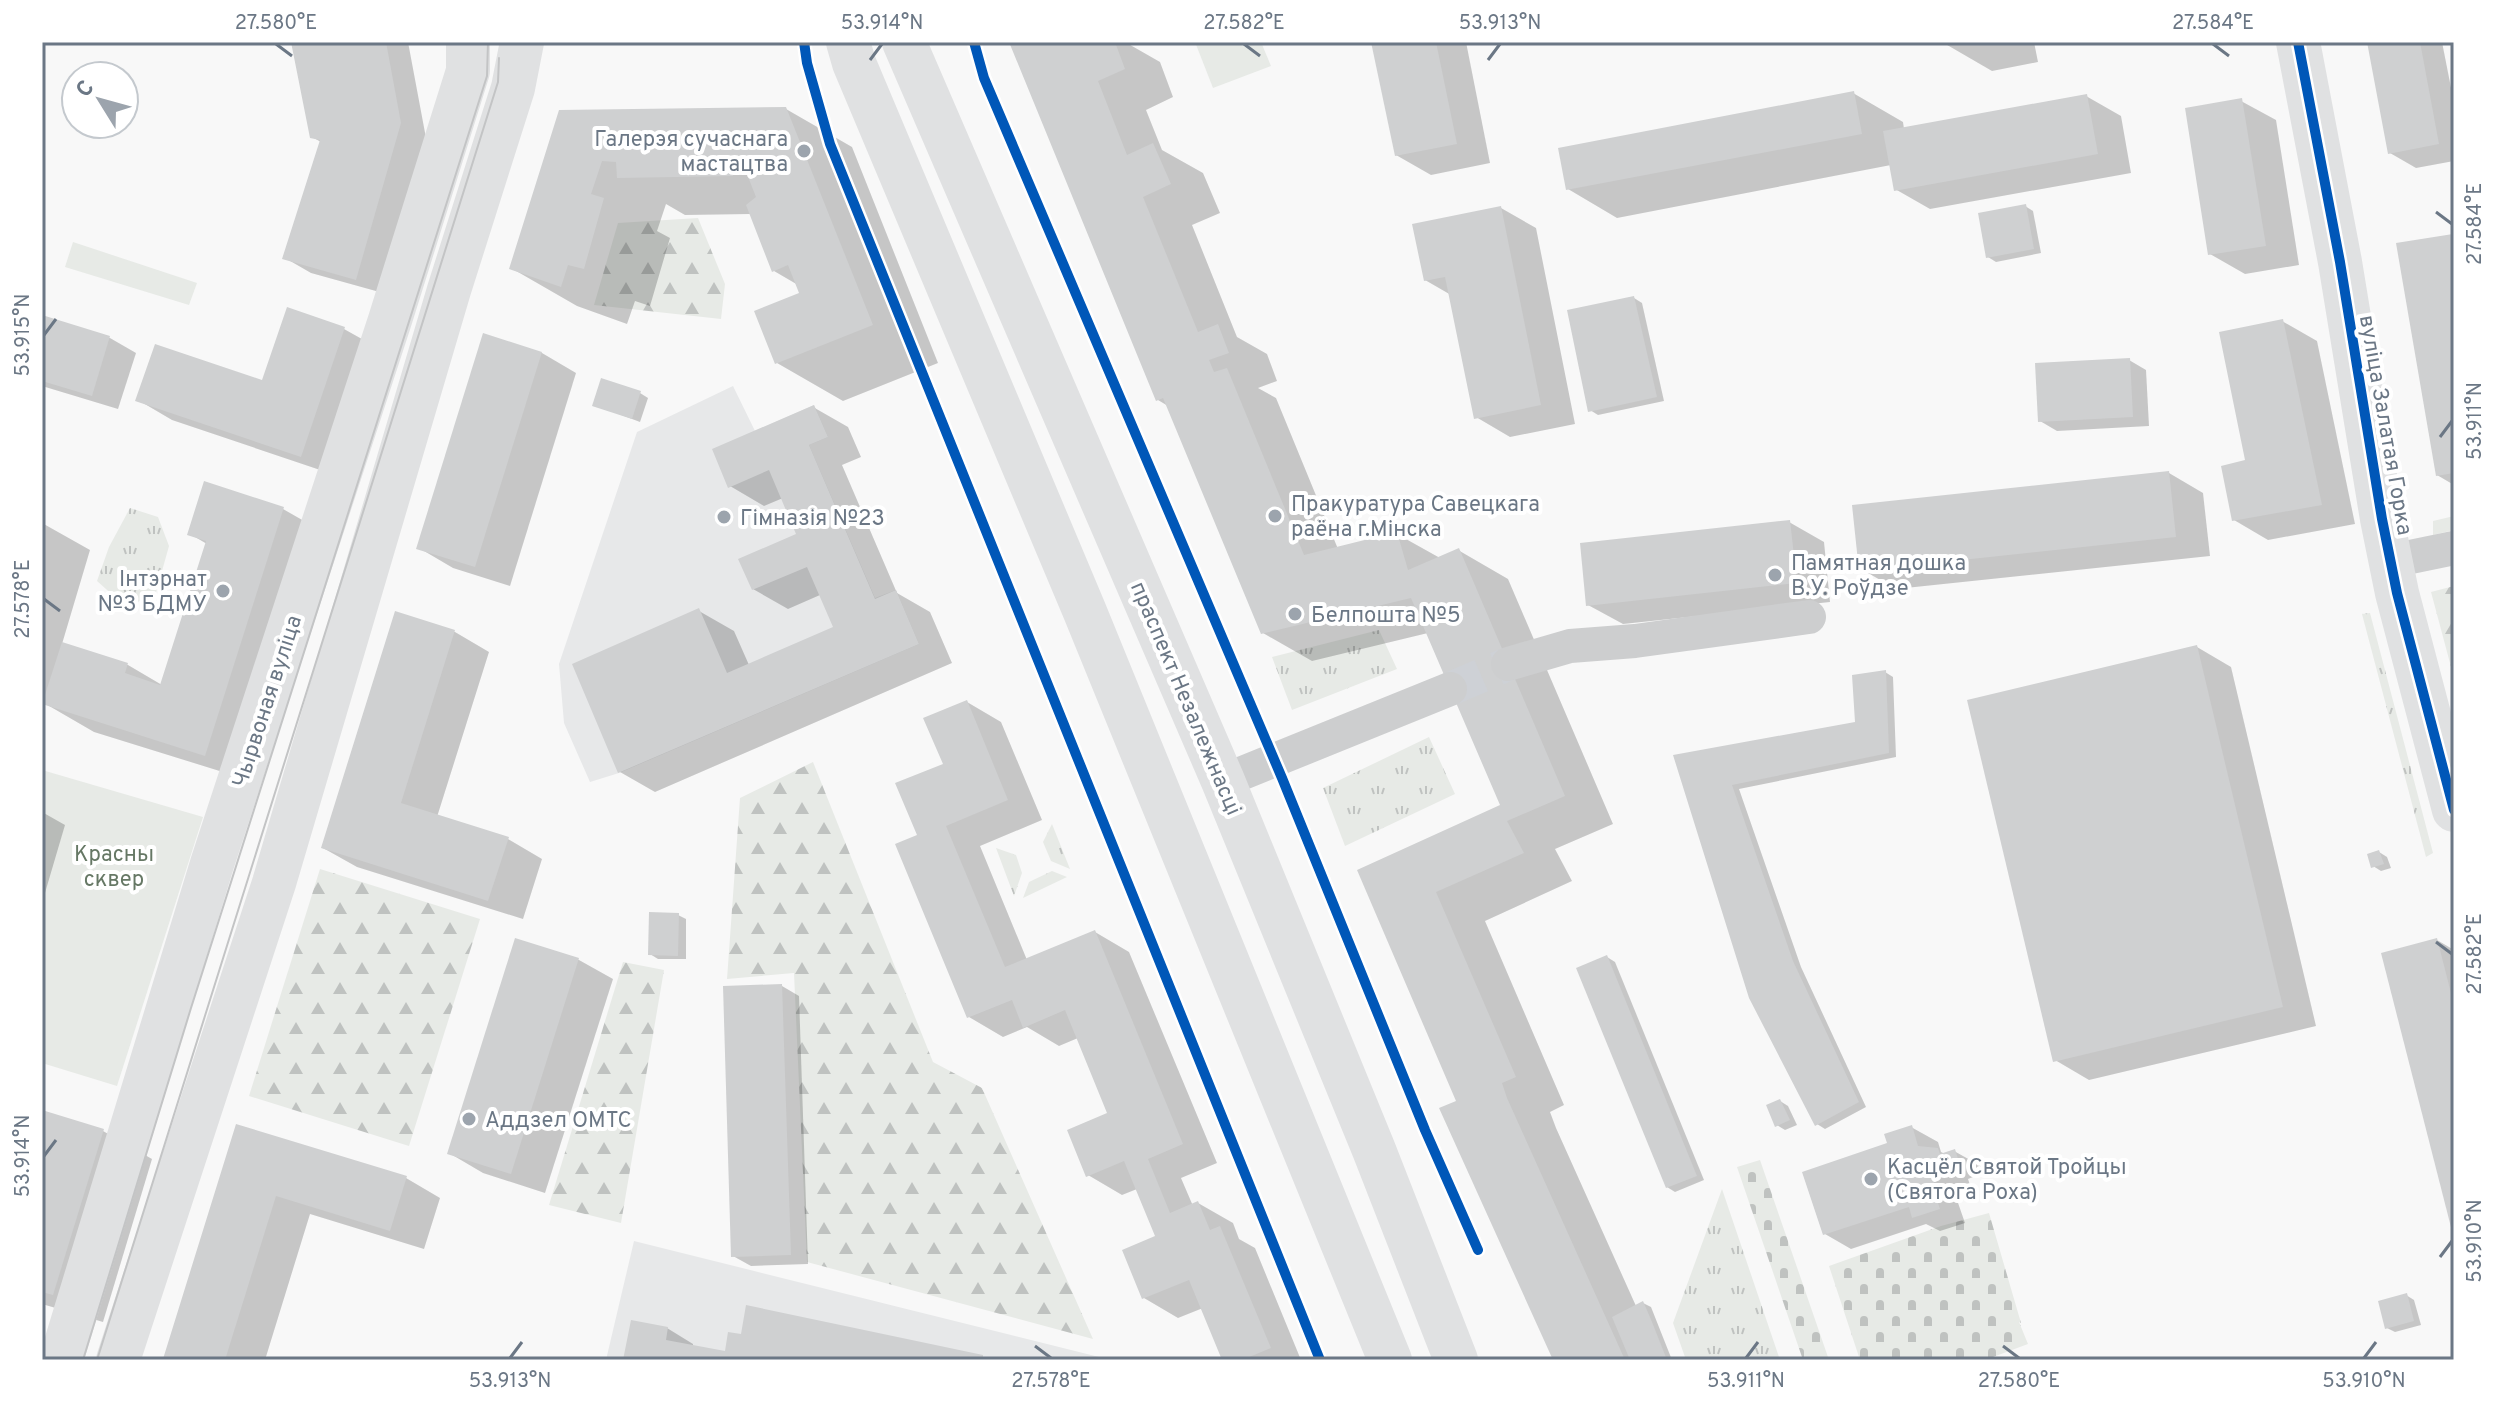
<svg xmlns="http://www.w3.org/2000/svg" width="2496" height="1402" font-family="Overpass,sans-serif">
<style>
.built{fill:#e7e8e9}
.grass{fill:url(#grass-tufts)}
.forest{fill:url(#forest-firs)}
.cemetery{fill:url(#cemetery-stones)}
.park{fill:#e7eae6}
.shadow{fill:#0003}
.building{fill:#cfd0d1}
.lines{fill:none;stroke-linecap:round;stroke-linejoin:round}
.street-tunnel{stroke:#ced1d6;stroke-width:34;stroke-dasharray:34 17;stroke-linecap:butt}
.street{stroke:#cdcecf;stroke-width:34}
.secondary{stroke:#e0e1e2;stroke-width:44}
.primary{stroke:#e0e1e2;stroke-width:44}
.tram{stroke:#c3c4c5;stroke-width:2}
.cycleway-casing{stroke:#fff;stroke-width:15}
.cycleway{stroke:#0057b8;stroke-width:10}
.ticks{fill:none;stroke:#6b7785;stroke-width:3}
.poi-dot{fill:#9ca4ad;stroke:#fff;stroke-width:3}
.labels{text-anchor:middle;stroke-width:8;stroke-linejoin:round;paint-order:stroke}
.poi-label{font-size:22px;fill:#6b7785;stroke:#fff;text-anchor:start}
.street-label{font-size:22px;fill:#6b7785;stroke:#fff}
.park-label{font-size:22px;fill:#667865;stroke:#fff}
.neatline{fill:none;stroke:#6b7785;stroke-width:3}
.ticks-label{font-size:20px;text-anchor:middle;fill:#6b7785}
</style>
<defs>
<pattern id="grass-tufts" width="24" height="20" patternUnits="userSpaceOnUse" patternTransform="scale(2)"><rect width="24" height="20" fill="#e7eae6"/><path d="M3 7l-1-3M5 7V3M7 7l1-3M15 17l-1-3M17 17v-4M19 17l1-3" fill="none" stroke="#bfc2c0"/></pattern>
<pattern id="forest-firs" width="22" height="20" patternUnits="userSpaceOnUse" patternTransform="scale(2)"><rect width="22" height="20" fill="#e7eae6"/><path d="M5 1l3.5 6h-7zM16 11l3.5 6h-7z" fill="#bfc2c0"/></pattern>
<pattern id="cemetery-stones" width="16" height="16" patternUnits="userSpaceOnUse" patternTransform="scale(2)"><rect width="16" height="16" fill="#e7eae6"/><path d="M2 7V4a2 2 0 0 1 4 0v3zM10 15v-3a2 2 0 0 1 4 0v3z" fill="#bfc2c0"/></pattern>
</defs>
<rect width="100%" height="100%" fill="#f8f8f8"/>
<g class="built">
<polygon points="733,386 755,431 814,405 828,437 809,445 875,598 896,590 919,644 619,773 590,782 564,723 559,664 637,432"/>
<polygon points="634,1241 1111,1360 606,1360"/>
</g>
<g class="grass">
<polygon points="130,508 158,517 169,546 155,596 125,606 97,581 109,547"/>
<polygon points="2454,516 2454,530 2433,535 2433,521"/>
<polygon points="2370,613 2433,853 2426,857 2362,614"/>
<polygon points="1379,630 1397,669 1292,710 1272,657"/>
<polygon points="1429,737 1455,794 1345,846 1323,788"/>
<polygon points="1052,824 1070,869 1051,861 1043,842"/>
<polygon points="996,848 1016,855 1022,873 1014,896"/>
<polygon points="1052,871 1067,877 1023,898 1029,882"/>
<polygon points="1722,1189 1780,1360 1686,1360 1673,1323"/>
</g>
<g class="forest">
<polygon points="698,218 725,284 721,319 594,305 618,223"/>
<polygon points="2454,586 2454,678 2431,592"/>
<polygon points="813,762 933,1062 982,1088 1093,1339 807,1262 794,973 727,979 740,798"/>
<polygon points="320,869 480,919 409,1146 249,1096"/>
<polygon points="623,962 664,970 621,1223 549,1205"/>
</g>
<g class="cemetery">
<polygon points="1760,1160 1829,1360 1803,1360 1737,1167"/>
<polygon points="1989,1213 2021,1323 2019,1322 2028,1344 1985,1360 1860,1360 1829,1266 1941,1226"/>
</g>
<g class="park">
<polygon points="1195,42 1261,42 1271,66 1213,88"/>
<polygon points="73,242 197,283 189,305 65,267"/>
<polygon points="42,770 203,817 117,1086 42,1063"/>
</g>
<g class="shadow">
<polygon points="293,42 408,42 426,138 383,293 311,273 285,258 321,142 312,137"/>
<polygon points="1011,42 1125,42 1160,62 1173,97 1146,110 1162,150 1203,173 1220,213 1192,225 1237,337 1267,354 1277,381 1258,388 1276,398 1338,549 1397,534 1440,558 1458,550 1508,579 1613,824 1555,849 1572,881 1485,921 1564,1105 1550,1112 1556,1128 1636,1306 1643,1303 1651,1307 1672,1360 1555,1360 1458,1102 1359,871 1502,806 1428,633 1312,661 1263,633 1168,406 1158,400"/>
<polygon points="1373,42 1466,42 1490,163 1431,175 1396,155"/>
<polygon points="2034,42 2038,62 1992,71 1942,42"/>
<polygon points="2369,42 2442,42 2454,103 2454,161 2416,168 2390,153"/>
<polygon points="1853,93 1903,122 1904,129 2086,96 2121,116 2131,173 1930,209 1895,189 1891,165 1617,218 1568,189"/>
<polygon points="2241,101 2276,120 2299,265 2245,274 2210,254"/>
<polygon points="786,109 852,147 938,363 843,401 777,363 802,295 798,285 774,271 751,214 685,215 666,204 657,231 670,238 650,306 635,301 627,324 577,306 511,268 560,112"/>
<polygon points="2025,206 2033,211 2041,253 1996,262 1988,257"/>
<polygon points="1501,208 1536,228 1575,424 1510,437 1476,417 1451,295 1425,280"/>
<polygon points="2453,236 2454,237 2454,485 2437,475"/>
<polygon points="1634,298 1642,303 1664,401 1598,415 1590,410"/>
<polygon points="42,317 110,338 136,353 118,409 42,386"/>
<polygon points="2282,321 2317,341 2355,524 2268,540 2234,520"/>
<polygon points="344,329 378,348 335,475 172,420 138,400 263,382"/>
<polygon points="485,336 542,353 576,373 510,586 453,568 419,548"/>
<polygon points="2129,360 2146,370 2149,426 2057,431 2040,421"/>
<polygon points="640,393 648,398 640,422 595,405"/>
<polygon points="813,407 848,427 861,457 842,465 897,593 930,612 952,663 655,792 620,772 699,611 734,631 749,665 836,628 820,595 788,609 753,589 799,535 783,498 764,506 730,486"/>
<polygon points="2169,473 2203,493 2210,556 1896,589 1861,569"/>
<polygon points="283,509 332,537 255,782 94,732 44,703 42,709 42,523 90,550 62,644 128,665 162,685 207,544 190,534"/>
<polygon points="1789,522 1824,542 1830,602 1623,624 1588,605"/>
<polygon points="396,613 455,632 489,652 437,817 508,839 542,859 523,919 357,867 323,848"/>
<polygon points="2197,647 2231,667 2316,1026 2089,1080 2055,1060"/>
<polygon points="1885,672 1893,677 1896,757 1739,789 1801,967 1866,1107 1825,1129 1817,1124 1675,757 1857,724"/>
<polygon points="967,702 1001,722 1042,820 980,846 1027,960 1095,932 1129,952 1217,1163 1181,1178 1193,1206 1198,1203 1233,1223 1239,1239 1255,1248 1301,1360 1224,1360 1203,1308 1178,1318 1144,1298 1157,1237 1137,1189 1122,1195 1088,1175 1110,1114 1078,1038 1059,1046 1027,1027 1003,1037 969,1017 920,837"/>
<polygon points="42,812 65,825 42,903"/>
<polygon points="2379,852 2387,857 2391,868 2381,871 2373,866"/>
<polygon points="678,915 686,919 686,959 658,959 650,954"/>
<polygon points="517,940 579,960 613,979 545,1193 483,1173 449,1153"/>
<polygon points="2437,940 2454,950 2454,1231 2384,954"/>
<polygon points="1607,957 1615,962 1704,1180 1675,1192 1667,1187"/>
<polygon points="782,986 799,996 808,1264 751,1266 733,1256"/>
<polygon points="1780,1101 1788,1106 1797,1125 1785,1130 1777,1125"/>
<polygon points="42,1113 103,1131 152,1159 103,1322 42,1304"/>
<polygon points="237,1126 406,1178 440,1198 424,1249 310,1214 265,1360 168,1360"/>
<polygon points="1911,1127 1938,1142 1941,1152 1945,1154 1954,1151 1981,1166 1983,1173 1968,1179 1970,1185 1957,1200 1965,1223 1940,1231 1926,1224 1851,1249 1825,1234 1890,1145"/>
<polygon points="2406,1295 2414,1300 2421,1325 2395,1332 2387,1328"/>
<polygon points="667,1328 693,1344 693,1347 726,1354 982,1357 987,1360 625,1360"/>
</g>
<g class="building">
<polygon points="291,42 386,42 401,123 356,280 282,259 320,140 310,138"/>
<polygon points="1009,42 1115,42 1125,69 1098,81 1127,155 1153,143 1171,184 1143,197 1198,332 1218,324 1229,353 1209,360 1214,372 1227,368 1304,555 1397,532 1408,570 1459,548 1565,796 1507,821 1524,853 1436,892 1516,1077 1502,1083 1507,1098 1625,1360 1553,1360 1439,1108 1456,1101 1357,870 1500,805 1411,598 1261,634 1163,398 1156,401"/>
<polygon points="1371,42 1436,42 1457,144 1395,156"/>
<polygon points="2367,42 2420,42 2439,144 2388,154"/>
<polygon points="1854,91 1862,134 1566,190 1558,148"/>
<polygon points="2087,94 2098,154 1894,191 1883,131"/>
<polygon points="2242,98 2266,246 2208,255 2185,108"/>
<polygon points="786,107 873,325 775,364 754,311 799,293 788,265 772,272 746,205 756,197 743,164 731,159 733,176 617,178 616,162 602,161 591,194 604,198 584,269 568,265 561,287 509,269 559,110"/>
<polygon points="2026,204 2034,249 1986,258 1978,213"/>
<polygon points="1501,206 1541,405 1474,419 1445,277 1424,281 1412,224"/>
<polygon points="2453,234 2454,473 2436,476 2396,243"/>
<polygon points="1634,296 1657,397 1588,412 1567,310"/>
<polygon points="287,307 345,327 301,457 135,401 155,344 262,380"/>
<polygon points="42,315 110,336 92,396 42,381"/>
<polygon points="2283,319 2322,505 2232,521 2221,466 2245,460 2219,332"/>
<polygon points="483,333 542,352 475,567 416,549"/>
<polygon points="2130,358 2133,417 2038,422 2035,363"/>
<polygon points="601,378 641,391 632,419 592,406"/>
<polygon points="814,405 828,437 809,445 875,599 896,590 919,644 618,773 572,664 699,608 727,673 833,627 807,567 752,590 738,559 796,534 769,470 728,488 712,449"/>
<polygon points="2169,471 2176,537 1859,571 1852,505"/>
<polygon points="204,481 284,507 205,756 42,704 62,642 128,663 125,673 160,685 206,541 187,535"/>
<polygon points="1790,520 1797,583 1586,606 1580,543"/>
<polygon points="395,611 455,630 401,803 509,837 488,901 321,848"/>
<polygon points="2197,645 2283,1007 2053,1062 1967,700"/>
<polygon points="1886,670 1889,753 1732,785 1793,961 1859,1102 1815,1126 1749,998 1673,755 1855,722 1852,675"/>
<polygon points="967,700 1008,800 946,826 1005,967 1095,930 1183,1144 1148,1159 1170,1213 1198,1201 1210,1230 1220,1226 1271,1348 1242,1360 1222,1360 1189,1280 1142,1299 1122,1250 1155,1236 1124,1161 1086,1177 1067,1130 1107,1113 1065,1010 1023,1028 1012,1000 967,1018 895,844 917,835 895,783 943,764 923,718"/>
<polygon points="2379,850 2384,864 2371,868 2367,854"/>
<polygon points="649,912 679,913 678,956 648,955"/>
<polygon points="515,938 579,958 511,1174 447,1154"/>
<polygon points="2437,938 2454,1005 2453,1235 2381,953"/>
<polygon points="1607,955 1697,1176 1666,1188 1576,968"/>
<polygon points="782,984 791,1255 731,1257 723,986"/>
<polygon points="1780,1099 1790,1120 1775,1127 1766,1105"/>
<polygon points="42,1110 104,1129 53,1295 42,1292"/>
<polygon points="236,1124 407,1176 390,1231 276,1196 225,1360 166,1360 163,1359"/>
<polygon points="1912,1125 1918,1146 1938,1148 1940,1154 1955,1149 1958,1159 1943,1164 1945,1170 1932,1185 1940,1209 1912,1218 1909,1207 1823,1235 1802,1172 1887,1143 1884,1134"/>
<polygon points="2407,1293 2414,1321 2385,1329 2378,1301"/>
<polygon points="1643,1301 1652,1322 1667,1360 1630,1360 1612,1317"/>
<polygon points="746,1305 983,1355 983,1360 623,1360 631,1320 668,1327 666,1340 725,1351 728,1332 741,1334"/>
</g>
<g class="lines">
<polyline class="street-tunnel" points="1450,689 1508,664"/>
<g class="street">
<polyline points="2391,561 2454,548"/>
<polyline points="1508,664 1570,646 1635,641 1809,617"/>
<polyline points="1223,781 1450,689"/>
</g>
<polyline class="secondary" points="2298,42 2340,262 2382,519 2397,593 2454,810"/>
<g class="primary">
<polyline points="848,42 854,63 1085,612 1390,1360"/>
<polyline points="904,42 1223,781 1374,1150 1456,1360"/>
<polyline points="61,1360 212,864 390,320 468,71 468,42"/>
<polyline points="118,1360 274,883 449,290 513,88 522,42"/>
</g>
<g class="tram">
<polyline points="83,1360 191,1008 487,76 488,42"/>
<polyline points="97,1360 498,82 499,58"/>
</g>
<g class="cycleway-casing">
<g id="cycleway">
<polyline points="804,42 807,63 830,144 1320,1360"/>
<polyline points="974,42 984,78 1282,778 1425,1130 1478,1250"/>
<polyline points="2298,42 2340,262 2382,519 2397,593 2454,810"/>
</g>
</g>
<use href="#cycleway" class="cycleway"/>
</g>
<path class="ticks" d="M276,44L292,56M1244,44L1260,56M2213,44L2229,56M870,60L882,44M1488,60L1500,44M2436,212L2452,224M44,335L56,319M2440,437L2452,421M44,599L60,611M2436,942L2452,954M44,1156L56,1140M2440,1257L2452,1241M1035,1346L1051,1358M2003,1346L2019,1358M510,1358L522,1342M1746,1358L1758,1342M2364,1358L2376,1342"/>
<g class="poi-dot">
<circle cx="804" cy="151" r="8"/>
<circle cx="1275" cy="516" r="8"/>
<circle cx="724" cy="517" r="8"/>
<circle cx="1775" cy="575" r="8"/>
<circle cx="223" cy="591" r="8"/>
<circle cx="1295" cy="614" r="8"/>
<circle cx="469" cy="1119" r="8"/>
<circle cx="1871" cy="1179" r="8"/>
</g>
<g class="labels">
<g class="poi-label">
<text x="788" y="146" text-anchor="end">Галерэя сучаснага<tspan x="788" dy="25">мастацтва</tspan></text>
<text x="1291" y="511">Пракуратура Савецкага<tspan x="1291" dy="25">раёна г.Мінска</tspan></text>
<text x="740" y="525">Гімназія №23</text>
<text x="1791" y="570">Памятная дошка<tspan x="1791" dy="25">В.У. Роўдзе</tspan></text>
<text x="207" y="586" text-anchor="end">Інтэрнат<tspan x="207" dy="25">№3 БДМУ</tspan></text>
<text x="1311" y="622">Белпошта №5</text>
<text x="485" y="1127">Аддзел ОМТС</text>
<text x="1887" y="1174">Касцёл Святой Тройцы<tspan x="1887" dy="25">(Святога Роха)</tspan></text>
</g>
<g class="street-label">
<text transform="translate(2387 425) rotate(80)" y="8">вуліца Залатая Горка</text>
<text transform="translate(1187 698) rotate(67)" y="8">праспект Незалежнасці</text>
<text transform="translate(266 701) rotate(-72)" y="8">Чырвоная вуліца</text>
</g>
<g class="park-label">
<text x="114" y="861">Красны<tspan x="114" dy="25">сквер</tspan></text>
</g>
</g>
<rect width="2496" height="1402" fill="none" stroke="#ffffff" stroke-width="88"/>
<g transform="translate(100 100) rotate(307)"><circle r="38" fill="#ffffff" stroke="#c4c9ce" stroke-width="2"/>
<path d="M0-6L14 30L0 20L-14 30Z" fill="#9ca4ad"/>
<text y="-12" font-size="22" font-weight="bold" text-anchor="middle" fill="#6b7785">С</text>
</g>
<rect x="44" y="44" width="2408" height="1314" class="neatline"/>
<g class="ticks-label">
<text x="276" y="29">27.580°E</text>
<text x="882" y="29">53.914°N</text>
<text x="1244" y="29">27.582°E</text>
<text x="1500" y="29">53.913°N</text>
<text x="2213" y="29">27.584°E</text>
<text transform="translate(2474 224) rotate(-90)" y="7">27.584°E</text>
<text transform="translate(22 335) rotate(-90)" y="7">53.915°N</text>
<text transform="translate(2474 421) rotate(-90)" y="7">53.911°N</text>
<text transform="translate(22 599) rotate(-90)" y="7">27.578°E</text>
<text transform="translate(2474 954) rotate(-90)" y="7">27.582°E</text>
<text transform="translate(22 1156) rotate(-90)" y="7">53.914°N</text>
<text transform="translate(2474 1241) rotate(-90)" y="7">53.910°N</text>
<text x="510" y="1387">53.913°N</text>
<text x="1051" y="1387">27.578°E</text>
<text x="1746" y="1387">53.911°N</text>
<text x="2019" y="1387">27.580°E</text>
<text x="2364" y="1387">53.910°N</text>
</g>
</svg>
